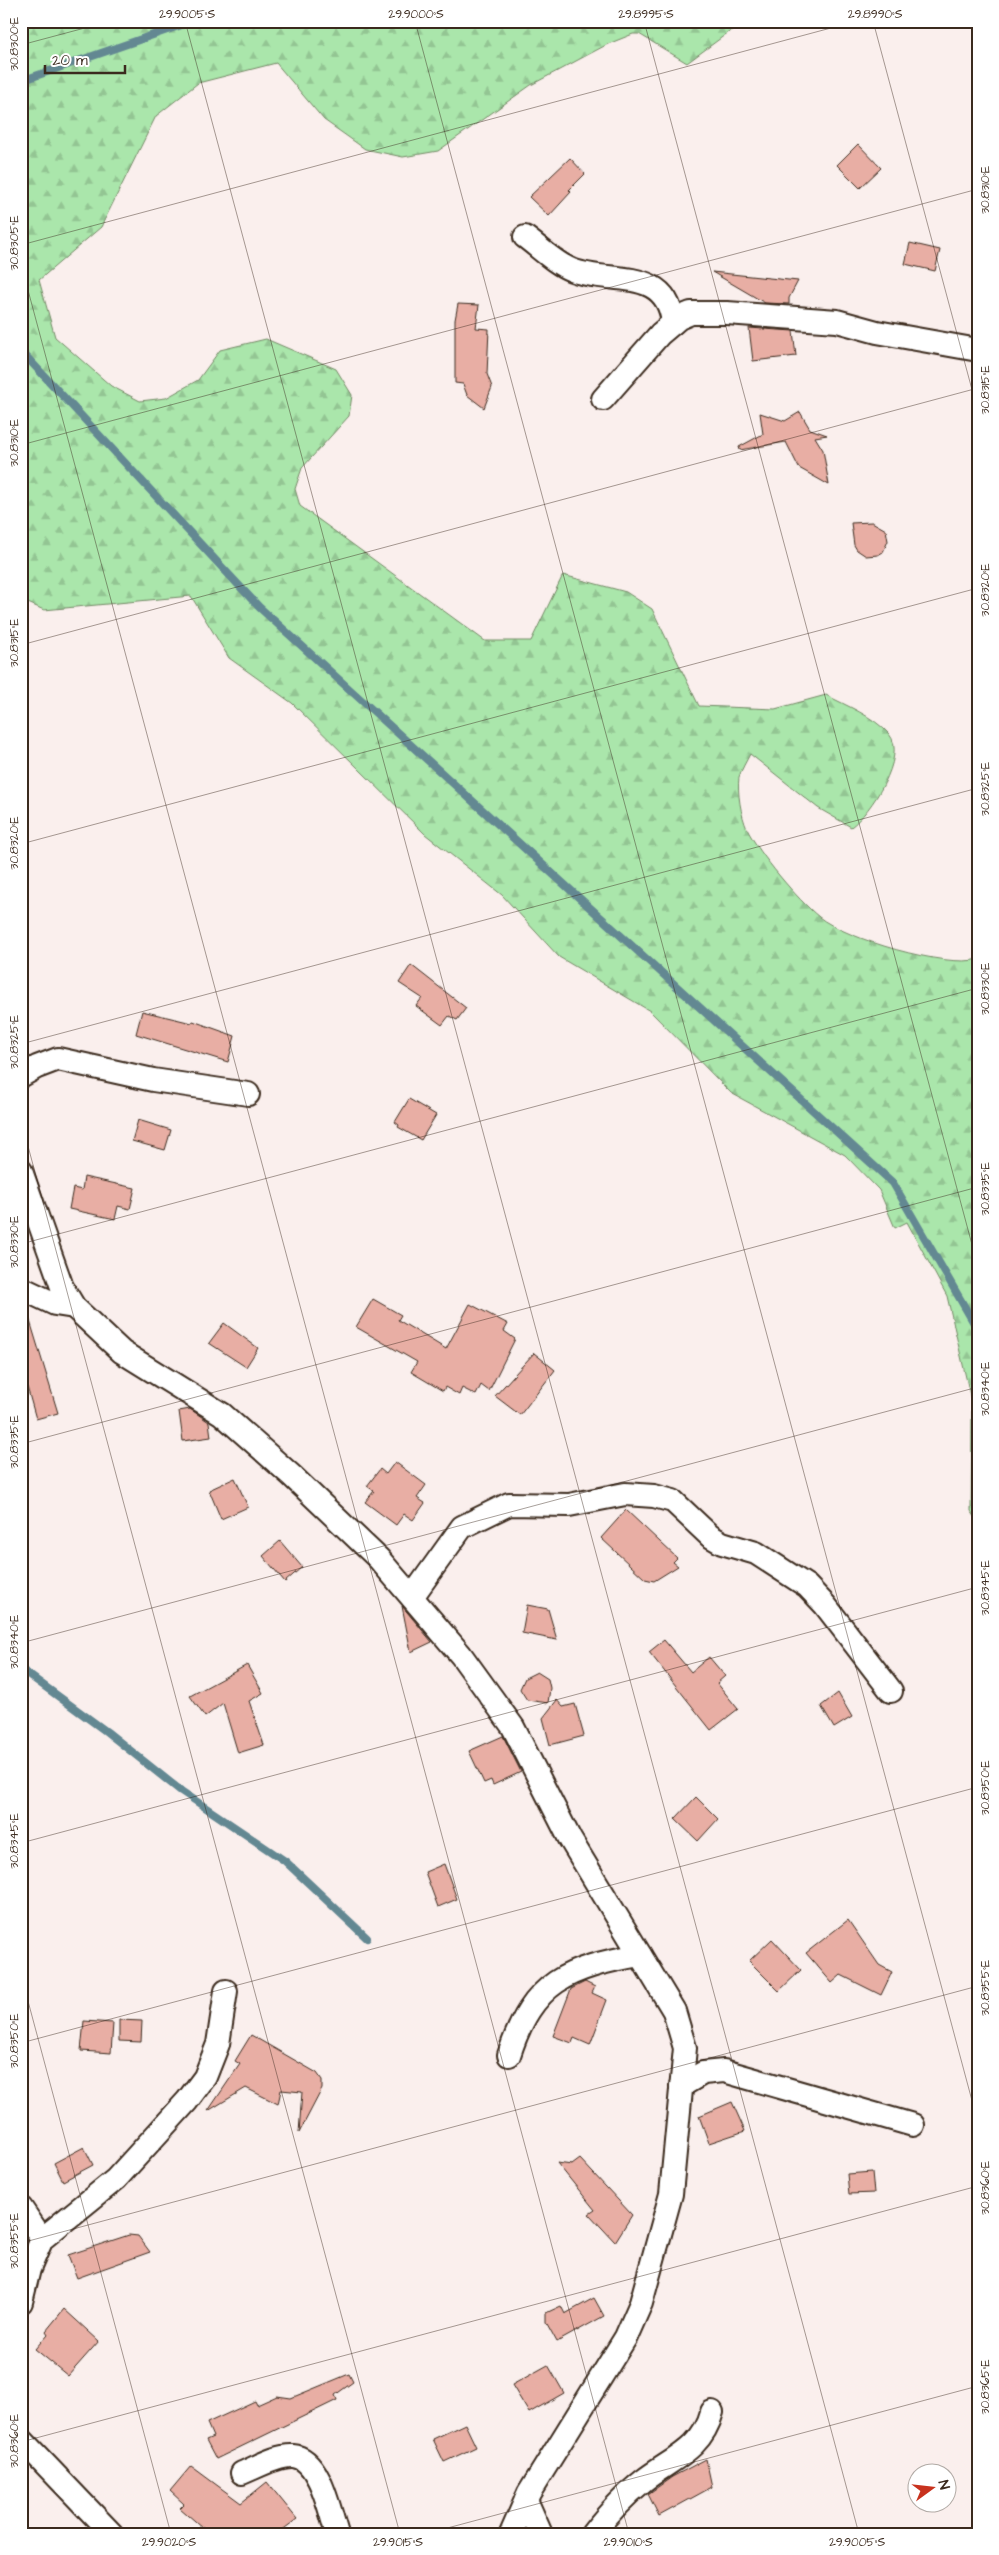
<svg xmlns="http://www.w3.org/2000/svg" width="999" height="2555" font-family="'Architects Daughter',sans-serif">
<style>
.forest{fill:url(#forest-firs);stroke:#728864}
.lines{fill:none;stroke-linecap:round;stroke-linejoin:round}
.stream{stroke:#638892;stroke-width:8}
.building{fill:#e8aea4;stroke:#3b2a1e}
.street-casing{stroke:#3b2a1e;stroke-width:26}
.street{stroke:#fff;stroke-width:22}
.ticks{fill:none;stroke:#3b2a1e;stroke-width:1;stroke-opacity:0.45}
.neatline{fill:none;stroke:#3b2a1e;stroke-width:2}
.ticks-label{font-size:12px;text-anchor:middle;fill:#3b2a1e}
</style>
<defs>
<pattern id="forest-firs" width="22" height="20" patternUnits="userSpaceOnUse" patternTransform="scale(1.25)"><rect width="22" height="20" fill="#aae6ab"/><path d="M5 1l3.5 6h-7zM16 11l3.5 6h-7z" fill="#93c593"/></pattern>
</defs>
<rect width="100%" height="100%" fill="#faefed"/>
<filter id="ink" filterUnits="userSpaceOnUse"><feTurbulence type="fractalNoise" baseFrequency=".02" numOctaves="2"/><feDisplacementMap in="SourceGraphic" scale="10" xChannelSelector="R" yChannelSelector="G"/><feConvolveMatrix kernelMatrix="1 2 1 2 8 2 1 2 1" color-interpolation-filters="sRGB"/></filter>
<g filter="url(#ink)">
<path class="forest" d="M21,21H744L687,63L639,34H633L608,44L531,85L438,151L403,157L365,149L324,120L276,63L198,83L156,116L101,227L39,280L55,337L111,386L140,401L166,398L198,380L220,350L266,339L336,369L352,395L349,416L302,468L295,489L300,506L485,641H531L563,575L626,592L652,609L699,706L775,709L826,695C847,706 873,716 889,734C908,756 870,813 851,827L818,808L750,754C747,760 741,770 739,777C737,793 741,815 747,829C760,855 797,899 819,917C844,938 947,969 978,959V1521L971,1511L972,1405L967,1382L947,1296L907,1222L895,1228L879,1190L845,1155L731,1093L650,1011L559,957L502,895L425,834L292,703L229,658L191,596L44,610L21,600Z"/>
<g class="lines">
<g class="stream">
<polyline points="21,81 193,21"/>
<polyline points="21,351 259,607 893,1183 978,1330"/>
<polyline points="21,1669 107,1732 181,1791 285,1861 367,1938"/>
</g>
</g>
<g class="building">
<polygon points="858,144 881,168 860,188 837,165"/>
<polygon points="570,158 585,174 569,190 571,192 549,216 529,197"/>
<polygon points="910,243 940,250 935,271 905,264"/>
<polygon points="712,272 798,281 789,298 789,304 765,303"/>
<polygon points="458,304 479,305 476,328 489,329 487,374 492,387 484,408 467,395 463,384 455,383 455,320"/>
<polygon points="749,328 793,331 796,356 753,361"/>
<polygon points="800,412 810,429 827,435 815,437 823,450 829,485 799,468 786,442 740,450 739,447 763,434 760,413 785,421"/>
<polygon points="872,522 886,530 888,541 883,552 878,555 866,556 857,550 854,545 851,523"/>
<polygon points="411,965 466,1008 457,1020 449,1016 442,1025 416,1006 422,998 399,983"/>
<polygon points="142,1011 192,1023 193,1021 235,1036 228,1062 136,1034"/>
<polygon points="409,1099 436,1115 421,1140 398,1127 399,1125 395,1122"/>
<polygon points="138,1120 171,1130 165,1150 132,1141"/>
<polygon points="84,1177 135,1188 130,1209 118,1206 115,1219 69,1209 73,1188 82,1190"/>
<polygon points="373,1299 401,1315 398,1320 446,1349 470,1304 508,1324 504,1331 515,1339 489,1391 481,1385 476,1395 462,1388 459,1395 445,1387 443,1391 411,1372 417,1362 356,1327"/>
<polygon points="21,1311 27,1311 58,1413 36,1419 24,1376 21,1377"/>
<polygon points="224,1323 258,1348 246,1367 209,1343"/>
<polygon points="534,1353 555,1370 520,1415 495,1396"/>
<polygon points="190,1409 209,1422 211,1437 183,1441 179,1411"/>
<polygon points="395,1462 426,1485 417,1498 425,1503 413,1520 404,1514 396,1525 365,1502 374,1491 367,1486 380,1469 386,1474"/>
<polygon points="235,1478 248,1507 221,1519 209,1490"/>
<polygon points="626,1510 677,1558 673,1562 678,1566 654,1581 645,1579 601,1538"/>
<polygon points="280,1541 302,1567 285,1582 263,1556"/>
<polygon points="527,1605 548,1609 557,1640 522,1633"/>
<polygon points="402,1606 432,1642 411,1652"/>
<polygon points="664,1640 691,1672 709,1657 725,1676 717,1683 738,1709 711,1730 649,1652"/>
<polygon points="247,1665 263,1693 249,1701 264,1745 238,1753 223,1703 205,1717 190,1696"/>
<polygon points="537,1672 548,1679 550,1688 548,1703 527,1700 520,1689 525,1678"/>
<polygon points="838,1693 852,1717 834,1728 821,1706"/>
<polygon points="557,1700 563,1707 575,1704 584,1736 550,1745 543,1718"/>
<polygon points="503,1736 521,1772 493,1785 491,1780 484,1783 469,1751"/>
<polygon points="696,1797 718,1819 698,1841 675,1819"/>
<polygon points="444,1864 457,1899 438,1907 425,1872"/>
<polygon points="848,1920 879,1965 892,1972 881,1995 841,1975 832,1983 806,1953"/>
<polygon points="772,1939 801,1970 779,1991 749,1961"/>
<polygon points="585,1982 595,1987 592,1993 607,2000 590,2045 574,2038 572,2043 553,2036 571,1989"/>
<polygon points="119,2020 142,2021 141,2042 119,2041"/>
<polygon points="84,2021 113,2023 111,2053 81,2051"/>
<polygon points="251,2035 317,2073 322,2080 322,2089 299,2133 302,2092 281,2090 278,2104 246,2088 208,2111 240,2064 235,2061"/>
<polygon points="732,2102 745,2131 709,2143 699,2116"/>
<polygon points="84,2147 93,2165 63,2181 54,2163"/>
<polygon points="580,2159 632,2215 615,2242 589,2214 595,2210 557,2163 572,2165"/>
<polygon points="872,2172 874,2193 849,2194 847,2174"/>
<polygon points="129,2235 138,2236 150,2252 77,2278 68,2255"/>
<polygon points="594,2298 604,2316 557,2342 546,2322 546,2313 561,2306 565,2314"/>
<polygon points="64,2309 99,2341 68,2376 35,2349 48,2334 46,2331"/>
<polygon points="548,2365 564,2393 529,2413 512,2385"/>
<polygon points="349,2374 353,2382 335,2395 337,2400 216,2459 206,2440 213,2437 207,2423 255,2401 257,2405 277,2396 291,2398"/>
<polygon points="465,2424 476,2447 444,2462 433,2439"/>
<polygon points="706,2459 712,2487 659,2516 648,2494 672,2477"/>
<polygon points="191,2466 241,2503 267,2482 297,2519 281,2531 285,2534 210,2534 180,2508 184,2504 170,2491"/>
</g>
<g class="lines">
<g class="street-casing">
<g id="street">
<path d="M525,237C540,248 556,264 572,270C609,285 667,265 673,323"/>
<polyline points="603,399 660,334 679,318 691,313 727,313 837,321 877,332 978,350"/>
<polyline points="21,1076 37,1067 58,1059 153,1080 248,1094"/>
<polyline points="21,1171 62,1287 74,1307 122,1352 222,1414 292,1476 379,1559 461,1655 513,1727 570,1839 674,2011 685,2048 671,2194 641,2303 626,2337 529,2493 511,2534"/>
<polyline points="21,1288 55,1304 74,1307"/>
<polyline points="412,1597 462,1527 509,1504 569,1505 625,1494 654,1496 673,1501 710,1536 722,1543 756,1553 807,1586 825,1605 891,1691"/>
<path d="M509,2055C533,1981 567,1968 640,1955"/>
<polyline points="681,2086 703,2073 724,2071 913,2125"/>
<polyline points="21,2208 42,2239"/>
<polyline points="21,2302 29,2269 42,2239 116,2179 187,2101 205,2077 218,2044 226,1991"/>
<polyline points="21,2439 112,2534"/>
<path d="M242,2473C257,2467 277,2455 293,2456C320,2458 330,2513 337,2534"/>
<polyline points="526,2500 541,2534"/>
<path d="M592,2534C607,2515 624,2496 643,2481C671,2459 702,2450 712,2412"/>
</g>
</g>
<use href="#street" class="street"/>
</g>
</g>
<path class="ticks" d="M185,21L859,2534M415,21L978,2123M644,21L978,1267M873,21L978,412M21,45L111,21M21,245L857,21M21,264L629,2534M21,445L978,189M21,645L978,388M21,844L978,588M21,1044L978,788M21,1120L400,2534M21,1244L978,988M21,1444L978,1187M21,1643L978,1387M21,1843L978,1587M21,1975L171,2534M21,2043L978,1787M21,2243L978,1986M21,2442L978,2186M425,2534L978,2386"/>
<rect width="999" height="2555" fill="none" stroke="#fff" stroke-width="55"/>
<g transform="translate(932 2488) rotate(75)"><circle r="24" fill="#ffffff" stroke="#b1aaa5"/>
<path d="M0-4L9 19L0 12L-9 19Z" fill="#c8321e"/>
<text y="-8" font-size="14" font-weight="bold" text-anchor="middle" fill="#3b2a1e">N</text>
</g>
<path d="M45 65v8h80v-8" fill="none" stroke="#3b2a1e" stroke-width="2.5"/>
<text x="52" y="65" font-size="15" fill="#3b2a1e" stroke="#ffffff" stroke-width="4" paint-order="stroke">20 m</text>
<rect x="28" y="28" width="944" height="2500" class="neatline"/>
<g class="ticks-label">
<text x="187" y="18">29.9005°S</text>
<text x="416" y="18">29.9000°S</text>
<text x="646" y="18">29.8995°S</text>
<text x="875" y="18">29.8990°S</text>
<text transform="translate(14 44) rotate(-90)" y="4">30.8300°E</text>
<text transform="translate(985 190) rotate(-90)" y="4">30.8310°E</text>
<text transform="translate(14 243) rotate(-90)" y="4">30.8305°E</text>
<text transform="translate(985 390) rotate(-90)" y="4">30.8315°E</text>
<text transform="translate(14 443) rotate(-90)" y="4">30.8310°E</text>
<text transform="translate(985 590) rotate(-90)" y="4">30.8320°E</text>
<text transform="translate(14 643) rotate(-90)" y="4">30.8315°E</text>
<text transform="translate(985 789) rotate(-90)" y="4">30.8325°E</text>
<text transform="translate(14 843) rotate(-90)" y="4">30.8320°E</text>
<text transform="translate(985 989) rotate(-90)" y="4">30.8330°E</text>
<text transform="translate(14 1042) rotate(-90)" y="4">30.8325°E</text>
<text transform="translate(985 1189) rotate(-90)" y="4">30.8335°E</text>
<text transform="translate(14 1242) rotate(-90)" y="4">30.8330°E</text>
<text transform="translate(985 1389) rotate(-90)" y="4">30.8340°E</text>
<text transform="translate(14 1442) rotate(-90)" y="4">30.8335°E</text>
<text transform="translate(985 1588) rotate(-90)" y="4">30.8345°E</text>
<text transform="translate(14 1642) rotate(-90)" y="4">30.8340°E</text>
<text transform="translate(985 1788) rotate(-90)" y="4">30.8350°E</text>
<text transform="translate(14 1841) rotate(-90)" y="4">30.8345°E</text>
<text transform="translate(985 1988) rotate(-90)" y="4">30.8355°E</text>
<text transform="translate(14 2041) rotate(-90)" y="4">30.8350°E</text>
<text transform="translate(985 2188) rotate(-90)" y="4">30.8360°E</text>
<text transform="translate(14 2241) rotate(-90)" y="4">30.8355°E</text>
<text transform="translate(985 2387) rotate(-90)" y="4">30.8365°E</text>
<text transform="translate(14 2441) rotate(-90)" y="4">30.8360°E</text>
<text x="169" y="2546">29.9020°S</text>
<text x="398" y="2546">29.9015°S</text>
<text x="628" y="2546">29.9010°S</text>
<text x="857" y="2546">29.9005°S</text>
</g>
</svg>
